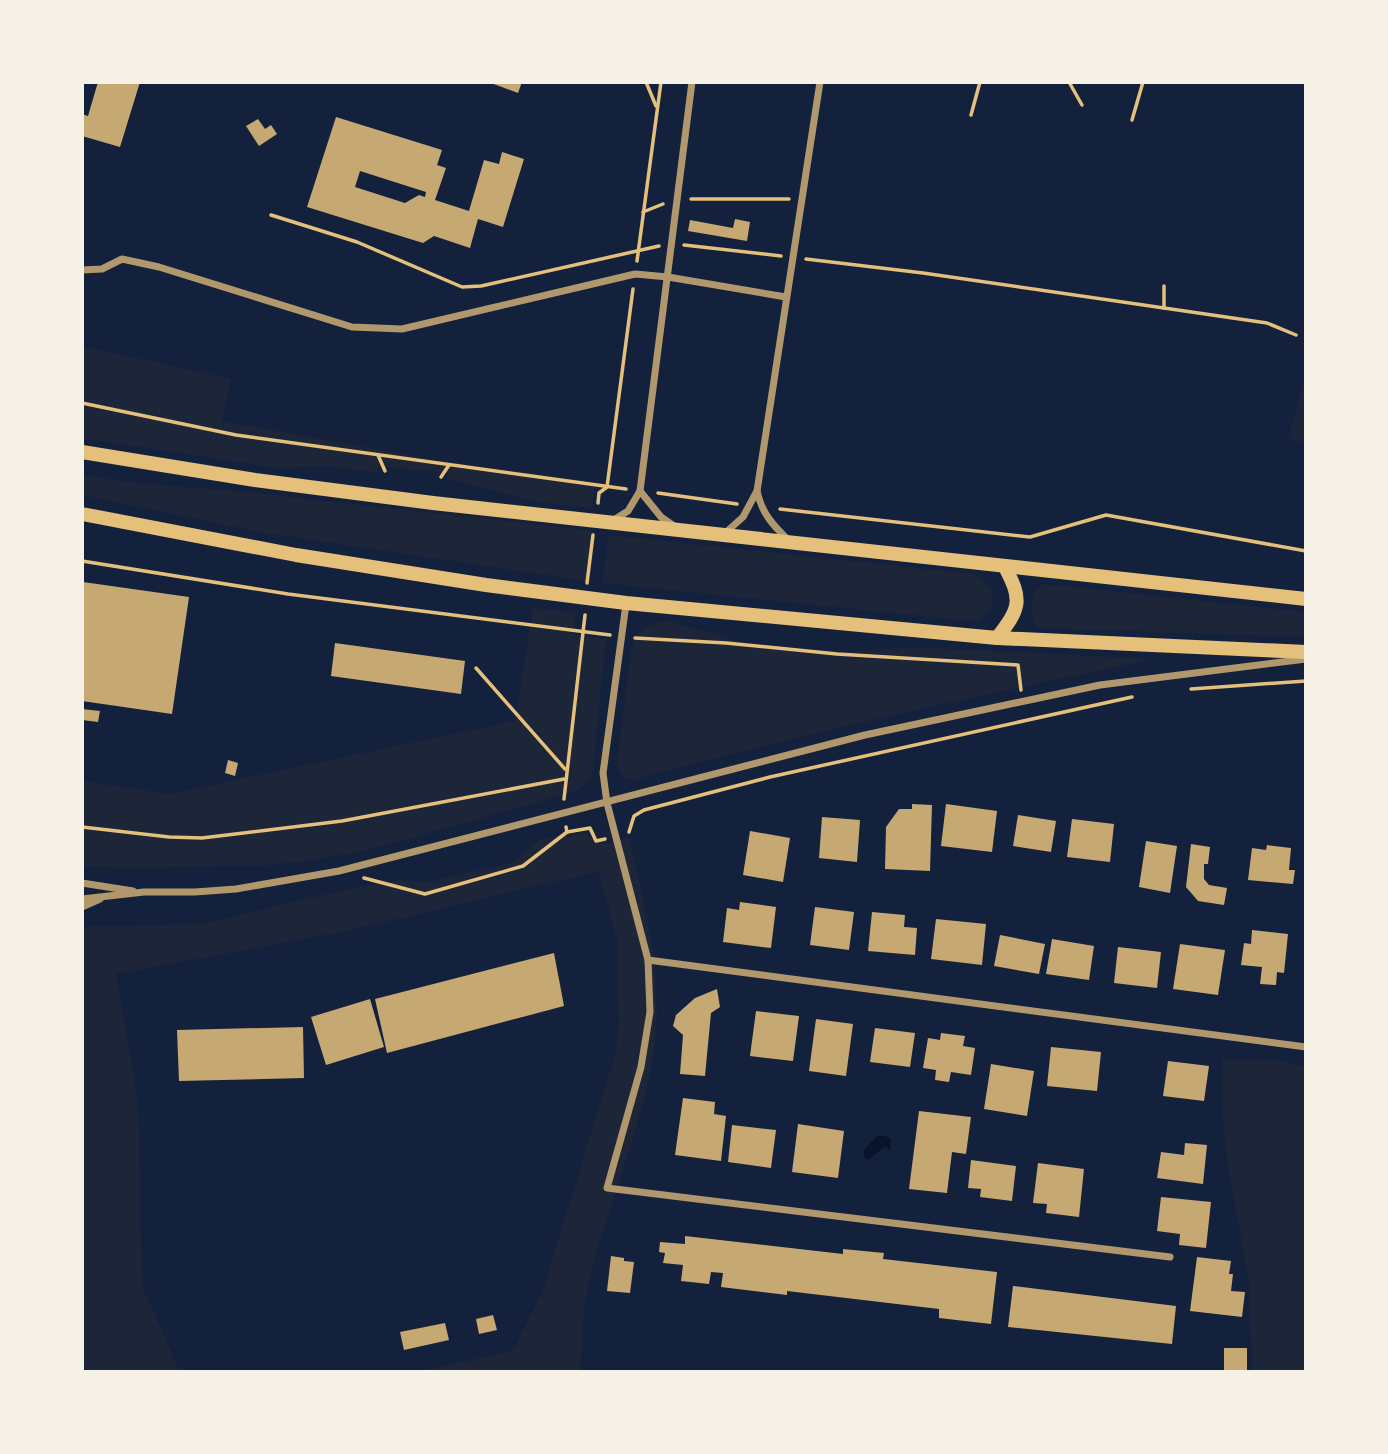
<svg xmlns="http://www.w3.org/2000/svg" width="1388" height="1454" font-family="Ubuntu,sans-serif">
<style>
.green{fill:#1d2539}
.water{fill:#0b132b}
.building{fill:#c6a872;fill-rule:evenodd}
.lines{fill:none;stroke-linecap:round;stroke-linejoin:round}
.path{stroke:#e5c07b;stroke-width:3.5}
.minor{stroke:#b1986c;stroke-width:7}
.primary{stroke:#e5c07b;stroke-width:14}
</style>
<rect width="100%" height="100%" fill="#14213d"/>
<g class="green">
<polygon points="82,346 231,379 222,421 435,460 595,482 592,508 536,502 463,482 447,480 448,473 378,466 377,472 330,466 277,468 82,438"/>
<polygon points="1306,377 1306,443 1288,438"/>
<polygon points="82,474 124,482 247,492 595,531 586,581 259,532 82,495"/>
<path d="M609,535L974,574L991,587L993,602C989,613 982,622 971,621L602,583Z"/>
<path d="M1043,584L1306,612V637L1038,628C1028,614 1028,594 1043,584Z"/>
<polygon points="533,608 575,613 574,635 606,639 593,768 589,781 577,791 368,850 314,860 268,865 136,868 82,866 82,781 170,794 515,721"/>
<path d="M669,621L741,642L842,652L914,647L1153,659C979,696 805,732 634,780C623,778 619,774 617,763L631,651C639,629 646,624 669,621Z"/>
<path d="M584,833L605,844L629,837C644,904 663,971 655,1041C645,1124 608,1201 589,1282C582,1310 583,1343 580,1372H415L513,1351L542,1293L615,1055L619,1026L617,940L599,871L351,930L116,974L138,1099L142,1286L180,1372H82V927L202,924L328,894L398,880L430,882L513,862L538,840Z"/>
<polygon points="1222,1059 1282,1061 1304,1066 1306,1079 1306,1372 1252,1372 1249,1283 1228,1166 1222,1109"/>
</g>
<polygon class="water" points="877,1136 885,1136 891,1139 890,1150 885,1147 868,1160 864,1157 864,1150"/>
<g class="building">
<polygon points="98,82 140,82 120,147 82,136 82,114 88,116"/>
<polygon points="488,82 522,82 518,93"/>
<path d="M336,117L442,150L437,165L446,168L435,200L469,211L484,160L499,164L502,152L524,159L503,227L478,219L470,248L434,236L423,243L307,207ZM360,171L426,192L425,197L419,195L405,203L355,187Z"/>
<polygon points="258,119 265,129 271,125 277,134 259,146 246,126"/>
<polygon points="735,219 750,222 747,241 688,231 690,220 733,228"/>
<polygon points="83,582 189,597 172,714 82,701"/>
<polygon points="335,643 465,661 461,694 331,676"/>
<polygon points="82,709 100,711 98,722 82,720"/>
<polygon points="228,760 238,763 235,776 225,773"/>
<polygon points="912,804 932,805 930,871 885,869 886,827 899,809 912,809"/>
<polygon points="946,804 997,811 992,852 941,846"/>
<polygon points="1018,815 1056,821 1051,852 1013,846"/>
<polygon points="822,817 860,820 857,862 819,858"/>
<polygon points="1072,819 1114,824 1110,862 1067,857"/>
<polygon points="750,831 790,838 783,882 743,875"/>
<polygon points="1146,841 1177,846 1170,893 1139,887"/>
<polygon points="1191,844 1210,847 1208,864 1204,864 1204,879 1209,885 1227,888 1224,905 1198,901 1186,887"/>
<polygon points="1267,845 1291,848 1289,870 1295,870 1293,884 1248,880 1252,848 1266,850"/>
<polygon points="740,902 776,907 771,948 723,942 727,908 739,910"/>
<polygon points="815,907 854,912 849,950 810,945"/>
<polygon points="872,912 905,915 904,927 917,928 915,955 868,951"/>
<polygon points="936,919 986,924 982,965 931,959"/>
<polygon points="1252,930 1288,934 1284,973 1277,972 1276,985 1260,984 1262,967 1241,965 1244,943 1251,944"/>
<polygon points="1000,935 1045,944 1039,974 994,966"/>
<polygon points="1052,939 1094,946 1089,980 1046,974"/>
<polygon points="1180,944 1225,950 1218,995 1173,989"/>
<polygon points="1118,947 1161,952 1157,988 1114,983"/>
<polygon points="554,953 564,1006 387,1053 375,999"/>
<polygon points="717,989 720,1007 711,1013 705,1076 680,1074 683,1035 673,1026 676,1015 695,998"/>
<polygon points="370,999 384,1047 326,1065 311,1017"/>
<polygon points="756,1011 799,1016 793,1061 750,1056"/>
<polygon points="816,1019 853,1024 846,1076 809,1071"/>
<polygon points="303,1027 304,1078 179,1081 177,1030"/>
<polygon points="875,1028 915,1033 910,1067 870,1062"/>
<polygon points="941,1033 965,1036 963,1046 975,1048 971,1075 951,1072 949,1082 935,1080 936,1070 923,1068 928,1038 940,1040"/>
<polygon points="1051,1047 1101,1052 1097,1091 1047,1086"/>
<polygon points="1168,1061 1209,1066 1204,1101 1163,1096"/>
<polygon points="991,1064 1034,1071 1027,1116 984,1109"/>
<polygon points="683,1098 715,1102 714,1114 726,1116 721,1161 675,1155"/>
<polygon points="919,1111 971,1117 966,1154 952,1152 947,1193 909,1189"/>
<polygon points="798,1124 844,1131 838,1178 792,1172"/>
<polygon points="732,1125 776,1130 771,1168 728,1162"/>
<polygon points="1185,1143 1207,1145 1203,1184 1157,1178 1161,1152 1184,1155"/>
<polygon points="971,1160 1016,1166 1012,1201 980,1197 981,1189 968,1188"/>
<polygon points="1038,1163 1084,1169 1079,1217 1046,1213 1047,1204 1033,1203"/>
<polygon points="1161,1197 1211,1202 1206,1248 1179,1245 1180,1234 1157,1231"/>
<polygon points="685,1236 843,1254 843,1249 884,1253 883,1259 997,1272 991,1324 939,1318 939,1309 787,1291 787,1295 721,1287 723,1273 711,1272 709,1284 681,1281 683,1265 663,1263 665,1253 659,1252 660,1242 685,1244"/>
<polygon points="611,1256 624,1258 624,1261 634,1262 630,1293 607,1291"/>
<polygon points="1197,1257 1231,1261 1229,1274 1233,1274 1231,1291 1245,1292 1242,1317 1190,1311"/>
<polygon points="1013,1286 1176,1306 1172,1344 1008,1327"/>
<polygon points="493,1315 497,1330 479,1334 476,1319"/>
<polygon points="445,1323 449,1340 404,1350 400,1332"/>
<rect x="1224" y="1348" width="23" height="24"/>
</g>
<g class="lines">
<g class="path">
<polyline points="646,82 656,106"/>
<polyline points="1069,82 1082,105"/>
<polyline points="971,115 980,82"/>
<polyline points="1132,120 1143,82"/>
<polyline points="691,199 789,199"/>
<polyline points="643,212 663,204"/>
<polyline points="271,215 357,242 462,287 481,286 659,246"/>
<polyline points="684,245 781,256"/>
<polyline points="806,259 923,273 1164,308"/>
<polyline points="637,261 661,82"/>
<polyline points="1164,286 1164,308 1267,323 1296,335"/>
<polyline points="82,403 236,435 626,489"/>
<polyline points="378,455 385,471"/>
<polyline points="441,477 449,465"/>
<polyline points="658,493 737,504"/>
<polyline points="598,503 599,493 607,487 633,289"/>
<polyline points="780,509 1030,537 1106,515 1306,551"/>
<polyline points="82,561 288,594 610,635"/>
<polyline points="587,583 593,535"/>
<polyline points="635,638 726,643 837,654 1018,665 1021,690"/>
<polyline points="476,668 565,769"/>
<polyline points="1191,689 1306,681"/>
<polyline points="564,799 585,615"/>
<polyline points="82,827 169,837 202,838 342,821 564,779"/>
<polyline points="566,827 567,832 590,828 596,841 605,839"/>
<polyline points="629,832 634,816 644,810 770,777 1132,697"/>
<polyline points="364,878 425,894 523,866 567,832"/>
</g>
<g class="minor">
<polyline points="82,270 102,269 122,259 159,267 352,327 402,329 635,274 668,277 786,297"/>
<polyline points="640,491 661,517 674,526"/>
<path d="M757,491C762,514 773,525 789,541"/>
<polyline points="612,521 628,511 640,491 692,82"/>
<polyline points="724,534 743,517 757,491 820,82"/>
<polyline points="626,604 603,773 607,803 648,960 1306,1047"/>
<polyline points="82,883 133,891"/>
<polyline points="82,899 144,892 195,892 236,889 339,871 865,735 1100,685 1306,659"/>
<polyline points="82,907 100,899"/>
<polyline points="648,960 650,1012 641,1067 607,1188 1170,1257"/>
</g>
<g class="primary">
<polyline points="82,452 255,480 433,503 1306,599"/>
<polyline points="82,514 296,555 486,585 626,603 997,638 1306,652"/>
<path d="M997,638C1020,608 1023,601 1005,567"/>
</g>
</g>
<rect width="1388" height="1454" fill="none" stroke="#f6f1e7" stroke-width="168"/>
</svg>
